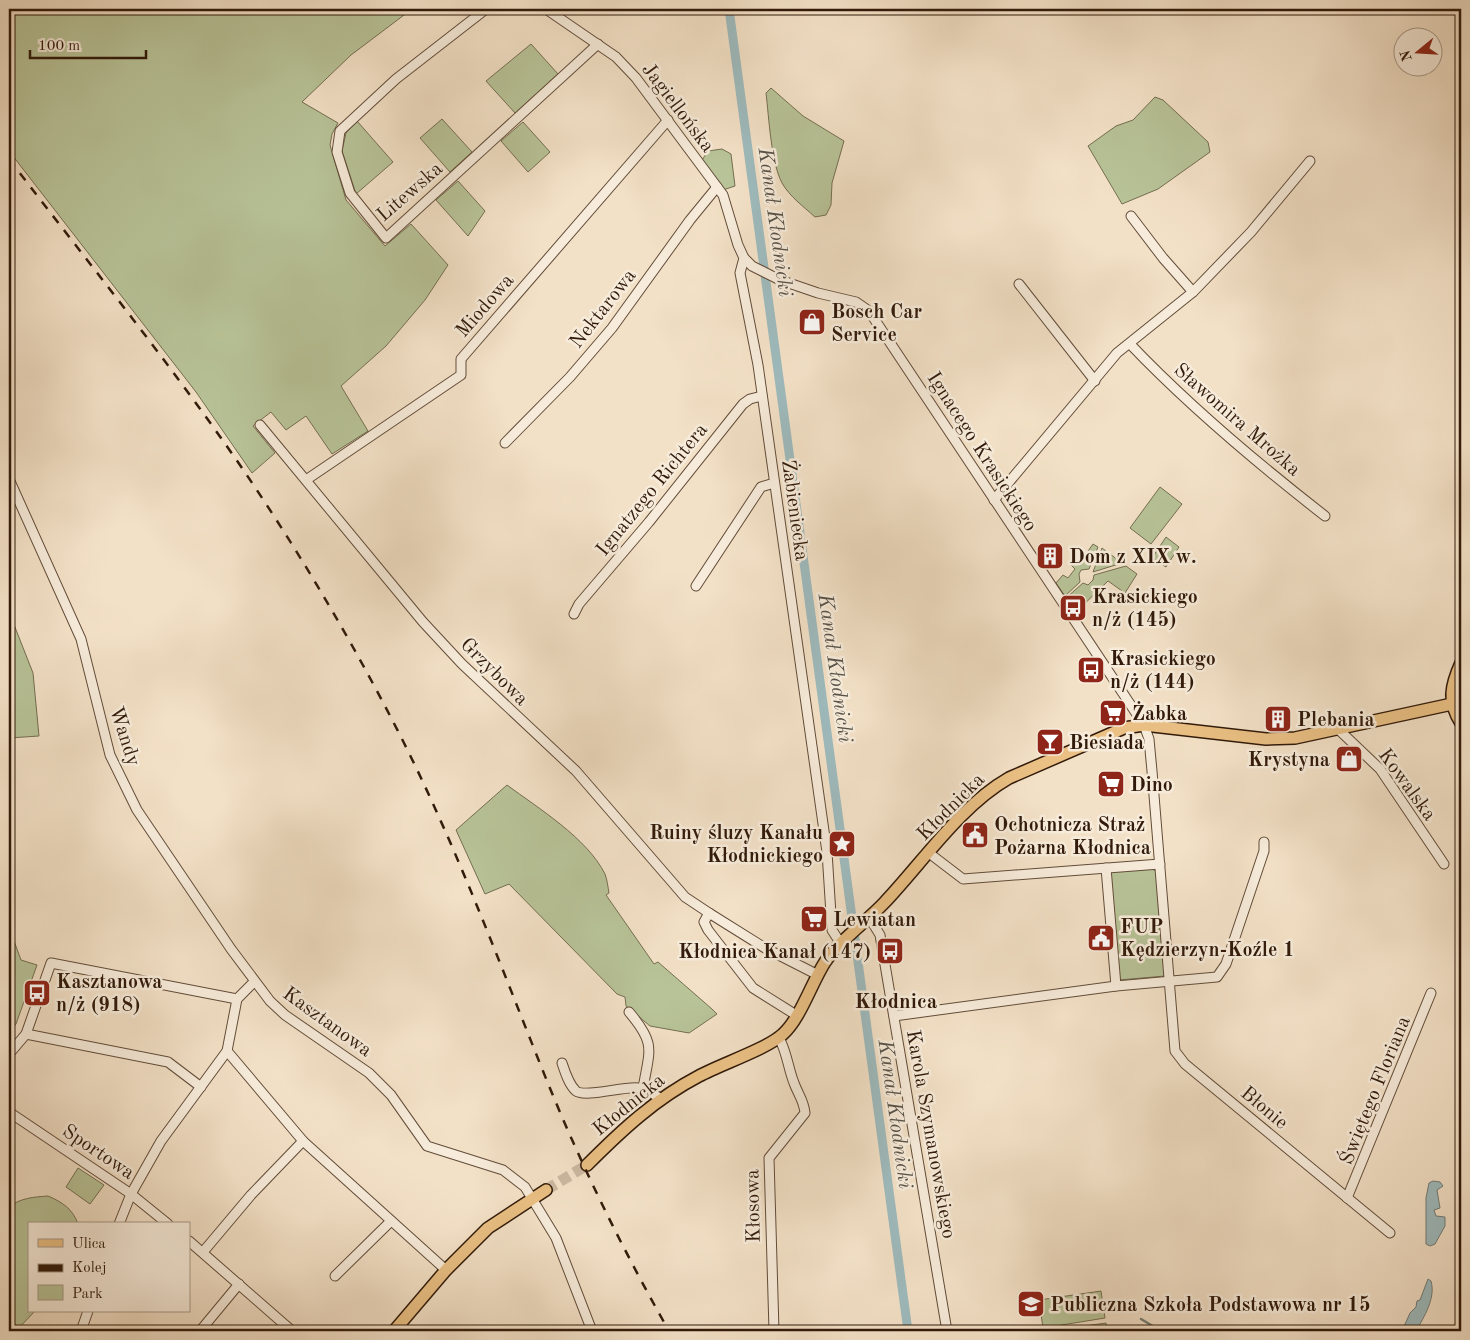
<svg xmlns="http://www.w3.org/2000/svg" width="1470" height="1340" font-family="'Old Standard TT',serif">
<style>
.green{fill:#b8c398;stroke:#746e51}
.water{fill:#9ebbbe;stroke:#727b76}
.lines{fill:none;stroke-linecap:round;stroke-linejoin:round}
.stream{stroke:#727b76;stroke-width:2.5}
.canal{stroke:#9ebbbe;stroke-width:9}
.major-tunnel{stroke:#ccb9a1;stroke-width:11;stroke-dasharray:11 5.5;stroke-linecap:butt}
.minor-casing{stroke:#624c39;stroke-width:11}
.major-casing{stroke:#311a0a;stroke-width:14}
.minor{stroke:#f7ecdb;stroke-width:9}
.major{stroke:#eac084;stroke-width:11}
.rail{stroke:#311a0a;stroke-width:2.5;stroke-dasharray:9 9;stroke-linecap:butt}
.labels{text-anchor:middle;stroke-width:5;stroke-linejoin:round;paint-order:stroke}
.street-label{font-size:20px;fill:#311a0a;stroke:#f7ecdb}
.poi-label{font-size:20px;font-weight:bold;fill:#311a0a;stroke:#f7ecdb;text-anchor:start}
.water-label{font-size:21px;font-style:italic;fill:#575249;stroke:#f7ecdb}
.neighbourhood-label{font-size:21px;font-weight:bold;fill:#311a0a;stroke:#f7ecdb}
</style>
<rect width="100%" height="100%" fill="#f3e1c7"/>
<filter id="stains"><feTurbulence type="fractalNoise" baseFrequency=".004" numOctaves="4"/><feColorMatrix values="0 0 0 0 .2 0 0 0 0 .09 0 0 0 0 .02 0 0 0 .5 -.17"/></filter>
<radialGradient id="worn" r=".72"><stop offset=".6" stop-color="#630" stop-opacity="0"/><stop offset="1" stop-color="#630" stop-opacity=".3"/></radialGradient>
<g class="green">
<polygon points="9,9 412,9 351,55 302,102 338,123 332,134 330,145 346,200 385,246 411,224 448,265 425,300 386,346 341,386 368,431 332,454 306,416 286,430 271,412 253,426 275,453 252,473 196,392 9,151"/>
<polygon points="531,44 558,74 515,113 486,81"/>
<path d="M771,88L803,116L844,141L832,183L831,205L826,215L815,217C803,206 790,197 782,183C771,162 769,118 766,93Z"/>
<polygon points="1155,97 1163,100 1208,142 1210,152 1158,189 1122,204 1088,146 1116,126 1133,120"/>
<polygon points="442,119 472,152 450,172 420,138"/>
<polygon points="357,121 393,162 356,194 342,151 346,133"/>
<polygon points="523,122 550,152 528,172 501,141"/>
<polygon points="722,149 731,154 735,186 723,190 702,160 708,151"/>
<polygon points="458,181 485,211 468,236 436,200"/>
<polygon points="1160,487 1182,504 1151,544 1130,528"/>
<polygon points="1166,537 1179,547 1166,567 1152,558"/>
<polygon points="1093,544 1098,547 1089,569 1081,570 1079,574 1080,582 1065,596 1056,583 1063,575 1068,578 1075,569 1071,565 1074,561 1079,564"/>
<polygon points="1102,548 1122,563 1093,572"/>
<polygon points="1126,566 1137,574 1125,593 1108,581 1076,612 1066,598 1083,583 1088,585 1093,580 1094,575"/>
<polygon points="9,612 33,673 39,736 9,738"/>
<path d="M507,785C538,808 587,838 605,874C607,879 608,887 609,893L606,895L654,964L658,962L712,1009L717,1014L689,1033L650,1026L626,1006L625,997L617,994L509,884L485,894L456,830Z"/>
<polygon points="1152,869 1156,871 1165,976 1119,980 1110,872"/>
<polygon points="14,941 21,960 37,965 16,1024 9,1032 9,943"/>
<polygon points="78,1168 104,1185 90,1204 66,1187"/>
<path d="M48,1196C62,1202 73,1209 78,1224H29V1311H35L16,1331H9V1207C20,1198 34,1197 48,1196Z"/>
<polygon points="1101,1291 1105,1318 1043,1328 1039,1300"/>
<polygon points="1106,1323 1107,1331 1049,1331"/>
</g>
<g class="water">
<polygon points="1433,1181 1440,1182 1443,1186 1437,1190 1440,1208 1434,1210 1436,1216 1445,1217 1445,1226 1435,1244 1430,1246 1426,1244 1426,1198 1429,1183"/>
<path d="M1428,1279L1431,1281C1436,1298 1424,1317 1416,1331H1402L1410,1313L1416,1307L1417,1301L1420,1300Z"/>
</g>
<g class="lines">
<polyline class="stream" points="1141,1319 1161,1331"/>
<polyline class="canal" points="729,9 908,1331"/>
<polyline class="major-tunnel" points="546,1190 587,1165"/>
<g class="minor-casing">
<g id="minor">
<polyline points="486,9 396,79 340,131 337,152 350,193 386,238 598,44"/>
<polyline points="546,9 616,57 636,78 723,195 738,245 744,258 752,266 780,280 818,293 856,302 869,311 1144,725 1149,739 1152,771 1175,1051 1185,1064 1390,1233"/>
<polyline points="1131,216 1163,258 1193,292"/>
<polyline points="744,258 740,273 758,365 827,852 832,930 841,944"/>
<polyline points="1019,284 1095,381"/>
<path d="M1130,344C1190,407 1257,463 1325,516"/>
<polyline points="260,425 423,622 462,664 576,771 685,897 709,913 704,922 708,930 753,988 796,1015"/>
<polyline points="505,443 570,377 612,328 690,220 717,187"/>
<polyline points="9,479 81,639 110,755 137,810 231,949 270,1001 285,1015 369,1073 391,1095 427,1146 503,1170 525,1187 556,1238 592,1331"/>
<polyline points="306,480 461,375 461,359 668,120"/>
<polyline points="994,500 1117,353 1193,292 1251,232 1310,161"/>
<polyline points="696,586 761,487 774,483"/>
<polyline points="574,614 579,604 649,522 743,404 750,399 762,396"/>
<polyline points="1338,729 1380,769 1444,864"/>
<polyline points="929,853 963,879 1160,864"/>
<polyline points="1106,868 1116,986"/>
<polyline points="709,913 765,948 818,975"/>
<polyline points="869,917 880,935 947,1331"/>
<path d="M629,1012C657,1045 649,1050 643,1089"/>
<polyline points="894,1016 1116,986 1217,977 1226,964 1264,851 1264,842"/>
<polyline points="26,1034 168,1062 201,1087"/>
<polyline points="227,1051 303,1141 446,1270"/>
<polyline points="9,1054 26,1034 51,963 237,999"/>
<path d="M562,1063C565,1072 569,1085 576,1091C585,1098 624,1086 638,1088C646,1089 653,1094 660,1098"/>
<polyline points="9,1112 131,1194 168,1224"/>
<polyline points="1347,1198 1431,993"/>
<polyline points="119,1224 131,1194 161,1141 227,1051 237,999 254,982"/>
<polyline points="189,1241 292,1331"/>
<polyline points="203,1252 251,1195 303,1141"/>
<polyline points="335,1276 391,1221"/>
<polyline points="81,1331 88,1311"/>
<polyline points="200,1331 239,1284"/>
<path d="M774,1331L769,1158L805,1113C804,1101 798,1094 794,1083C788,1068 787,1052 779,1038"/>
</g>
</g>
<g class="major-casing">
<g id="major">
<path d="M1461,663C1451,685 1447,702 1461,723"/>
<path d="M587,1165C622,1130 655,1099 699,1076C721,1064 767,1049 783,1034C800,1019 812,982 825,962C841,939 865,923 884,903C923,862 960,806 1009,778L1124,728L1144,725L1266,739L1295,738L1452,704"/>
<polyline points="394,1331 446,1270 488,1228 546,1190"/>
</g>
</g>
<use href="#minor" class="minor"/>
<use href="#major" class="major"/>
<path class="rail" d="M9,159C87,261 169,362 242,468C302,556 356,648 404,743C459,853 501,967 547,1081C582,1167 623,1250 669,1331"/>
</g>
<defs>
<g id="shop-square" transform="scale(1.4375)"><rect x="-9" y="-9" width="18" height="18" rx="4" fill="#8f2418" stroke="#f7ecdb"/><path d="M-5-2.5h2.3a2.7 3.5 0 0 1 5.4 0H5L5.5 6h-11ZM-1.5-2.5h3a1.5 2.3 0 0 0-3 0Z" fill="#fff"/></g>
<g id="building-square" transform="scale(1.4375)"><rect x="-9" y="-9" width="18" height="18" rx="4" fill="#8f2418" stroke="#f7ecdb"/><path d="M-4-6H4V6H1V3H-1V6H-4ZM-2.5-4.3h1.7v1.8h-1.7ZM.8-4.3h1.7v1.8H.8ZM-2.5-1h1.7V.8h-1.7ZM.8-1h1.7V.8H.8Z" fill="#fff"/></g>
<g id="bus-square" transform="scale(1.4375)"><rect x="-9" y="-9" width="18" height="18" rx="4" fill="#8f2418" stroke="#f7ecdb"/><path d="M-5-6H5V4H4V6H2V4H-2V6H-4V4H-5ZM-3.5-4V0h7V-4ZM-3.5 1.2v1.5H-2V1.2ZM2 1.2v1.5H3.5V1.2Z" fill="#fff"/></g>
<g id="supermarket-square" transform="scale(1.4375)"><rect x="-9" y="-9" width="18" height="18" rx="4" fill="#8f2418" stroke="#f7ecdb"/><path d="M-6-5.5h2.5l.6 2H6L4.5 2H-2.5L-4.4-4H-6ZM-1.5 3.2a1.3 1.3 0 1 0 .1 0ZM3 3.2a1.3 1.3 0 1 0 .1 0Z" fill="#fff"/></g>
<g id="bar-square" transform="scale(1.4375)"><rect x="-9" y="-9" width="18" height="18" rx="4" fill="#8f2418" stroke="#f7ecdb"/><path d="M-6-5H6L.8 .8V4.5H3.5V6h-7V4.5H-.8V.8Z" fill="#fff"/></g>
<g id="civic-square" transform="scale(1.4375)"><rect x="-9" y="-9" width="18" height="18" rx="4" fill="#8f2418" stroke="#f7ecdb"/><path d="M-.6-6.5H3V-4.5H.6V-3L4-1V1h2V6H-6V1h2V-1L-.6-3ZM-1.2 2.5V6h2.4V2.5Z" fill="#fff"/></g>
<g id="sight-square" transform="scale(1.4375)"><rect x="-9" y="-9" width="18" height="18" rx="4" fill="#8f2418" stroke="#f7ecdb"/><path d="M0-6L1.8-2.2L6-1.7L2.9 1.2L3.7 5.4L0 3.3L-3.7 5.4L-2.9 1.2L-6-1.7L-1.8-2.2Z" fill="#fff"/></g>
<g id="school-square" transform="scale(1.4375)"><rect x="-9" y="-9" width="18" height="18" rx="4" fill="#8f2418" stroke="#f7ecdb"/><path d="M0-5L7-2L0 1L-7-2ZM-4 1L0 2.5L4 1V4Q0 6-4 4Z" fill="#fff"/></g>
</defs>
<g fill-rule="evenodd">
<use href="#shop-square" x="812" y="322"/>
<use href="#building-square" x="1050" y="556"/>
<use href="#bus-square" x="1073" y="608"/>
<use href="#bus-square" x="1091" y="670"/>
<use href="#supermarket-square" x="1113" y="713"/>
<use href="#building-square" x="1278" y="719"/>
<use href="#bar-square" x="1050" y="742"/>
<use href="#shop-square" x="1349" y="759"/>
<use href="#supermarket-square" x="1111" y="784"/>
<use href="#civic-square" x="975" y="835"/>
<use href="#sight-square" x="842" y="844"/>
<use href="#supermarket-square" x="814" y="919"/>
<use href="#civic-square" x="1101" y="938"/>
<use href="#bus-square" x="890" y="951"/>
<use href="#bus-square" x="37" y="993"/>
<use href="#school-square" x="1031" y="1304"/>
</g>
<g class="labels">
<g class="street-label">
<text transform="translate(679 107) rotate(53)" y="7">Jagiellońska</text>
<text transform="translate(409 191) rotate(-41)" y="7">Litewska</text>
<text transform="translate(484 305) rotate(-49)" y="7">Miodowa</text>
<text transform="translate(602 308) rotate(-52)" y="7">Nektarowa</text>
<text transform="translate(1238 419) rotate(41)" y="7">Sławomira Mrożka</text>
<text transform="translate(983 451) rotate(57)" y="7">Ignacego Krasickiego</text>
<text transform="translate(651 489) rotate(-51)" y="7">Ignatzego Richtera</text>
<text transform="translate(796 510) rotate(82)" y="7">Żabieniecka</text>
<text transform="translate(495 671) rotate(45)" y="7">Grzybowa</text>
<text transform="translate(126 736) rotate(72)" y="7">Wandy</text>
<text transform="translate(1408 784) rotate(54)" y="7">Kowalska</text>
<text transform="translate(950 806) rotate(-45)" y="7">Kłodnicka</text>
<text transform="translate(328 1021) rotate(36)" y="7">Kasztanowa</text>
<text transform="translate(1374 1090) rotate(-68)" y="7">Świętego Floriana</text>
<text transform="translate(628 1104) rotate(-39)" y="7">Kłodnicka</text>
<text transform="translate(1265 1107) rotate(40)" y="7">Błonie</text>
<text transform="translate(932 1134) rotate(80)" y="7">Karola Szymanowskiego</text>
<text transform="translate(99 1151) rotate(34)" y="7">Sportowa</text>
<text transform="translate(752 1206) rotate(-91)" y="7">Kłosowa</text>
</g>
<g class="poi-label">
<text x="831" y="318">Bosch Car<tspan x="831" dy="23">Service</tspan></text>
<text x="1069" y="563">Dom z XIX w.</text>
<text x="1092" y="603">Krasickiego<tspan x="1092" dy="23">n/ż (145)</tspan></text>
<text x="1110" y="665">Krasickiego<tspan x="1110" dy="23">n/ż (144)</tspan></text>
<text x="1132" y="720">Żabka</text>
<text x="1297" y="726">Plebania</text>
<text x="1069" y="749">Biesiada</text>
<text x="1330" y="766" text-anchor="end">Krystyna</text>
<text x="1130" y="791">Dino</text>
<text x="994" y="831">Ochotnicza Straż<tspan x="994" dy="23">Pożarna Kłodnica</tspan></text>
<text x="823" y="839" text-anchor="end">Ruiny śluzy Kanału<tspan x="823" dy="23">Kłodnickiego</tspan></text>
<text x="833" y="926">Lewiatan</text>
<text x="1120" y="933">FUP<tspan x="1120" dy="23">Kędzierzyn-Koźle 1</tspan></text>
<text x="871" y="958" text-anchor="end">Kłodnica Kanał (147)</text>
<text x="56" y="988">Kasztanowa<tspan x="56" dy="23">n/ż (918)</tspan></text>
<text x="1050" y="1311">Publiczna Szkoła Podstawowa nr 15</text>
</g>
<g class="water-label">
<text transform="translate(776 222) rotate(82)" y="7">Kanał Kłodnicki</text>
<text transform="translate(836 668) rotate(82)" y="7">Kanał Kłodnicki</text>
<text transform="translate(896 1114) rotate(82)" y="7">Kanał Kłodnicki</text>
</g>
<g class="neighbourhood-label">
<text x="896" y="1008">Kłodnica</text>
</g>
</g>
<rect width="1470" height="1340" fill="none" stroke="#f3e1c7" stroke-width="30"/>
<rect x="10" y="10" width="1450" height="1320" fill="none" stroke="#311a0a" stroke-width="2.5"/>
<rect x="15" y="15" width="1440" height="1310" fill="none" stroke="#311a0a"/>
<rect x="28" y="1222" width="162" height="90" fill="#f7ecdb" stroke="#a89887"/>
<rect x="38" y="1239" width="25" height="8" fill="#eac084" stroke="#a89887"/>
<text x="72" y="1248" font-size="15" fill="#311a0a">Ulica</text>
<rect x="38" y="1264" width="25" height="8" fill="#311a0a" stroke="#a89887"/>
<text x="72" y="1272" font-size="15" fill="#311a0a">Kolej</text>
<rect x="38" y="1285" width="25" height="15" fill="#b8c398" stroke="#a89887"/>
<text x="72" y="1298" font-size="15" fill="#311a0a">Park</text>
<g transform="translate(1418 52) rotate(252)"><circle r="24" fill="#f7ecdb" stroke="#a89887"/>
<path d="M0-4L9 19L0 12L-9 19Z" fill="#8f2418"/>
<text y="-8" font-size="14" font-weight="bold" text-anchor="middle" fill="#311a0a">N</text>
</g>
<path d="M30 50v8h116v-8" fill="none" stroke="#311a0a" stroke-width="2.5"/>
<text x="38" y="50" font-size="15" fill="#311a0a" stroke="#f7ecdb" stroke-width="4" paint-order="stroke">100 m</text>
<rect width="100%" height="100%" filter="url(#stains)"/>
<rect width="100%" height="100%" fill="url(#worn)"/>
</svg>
